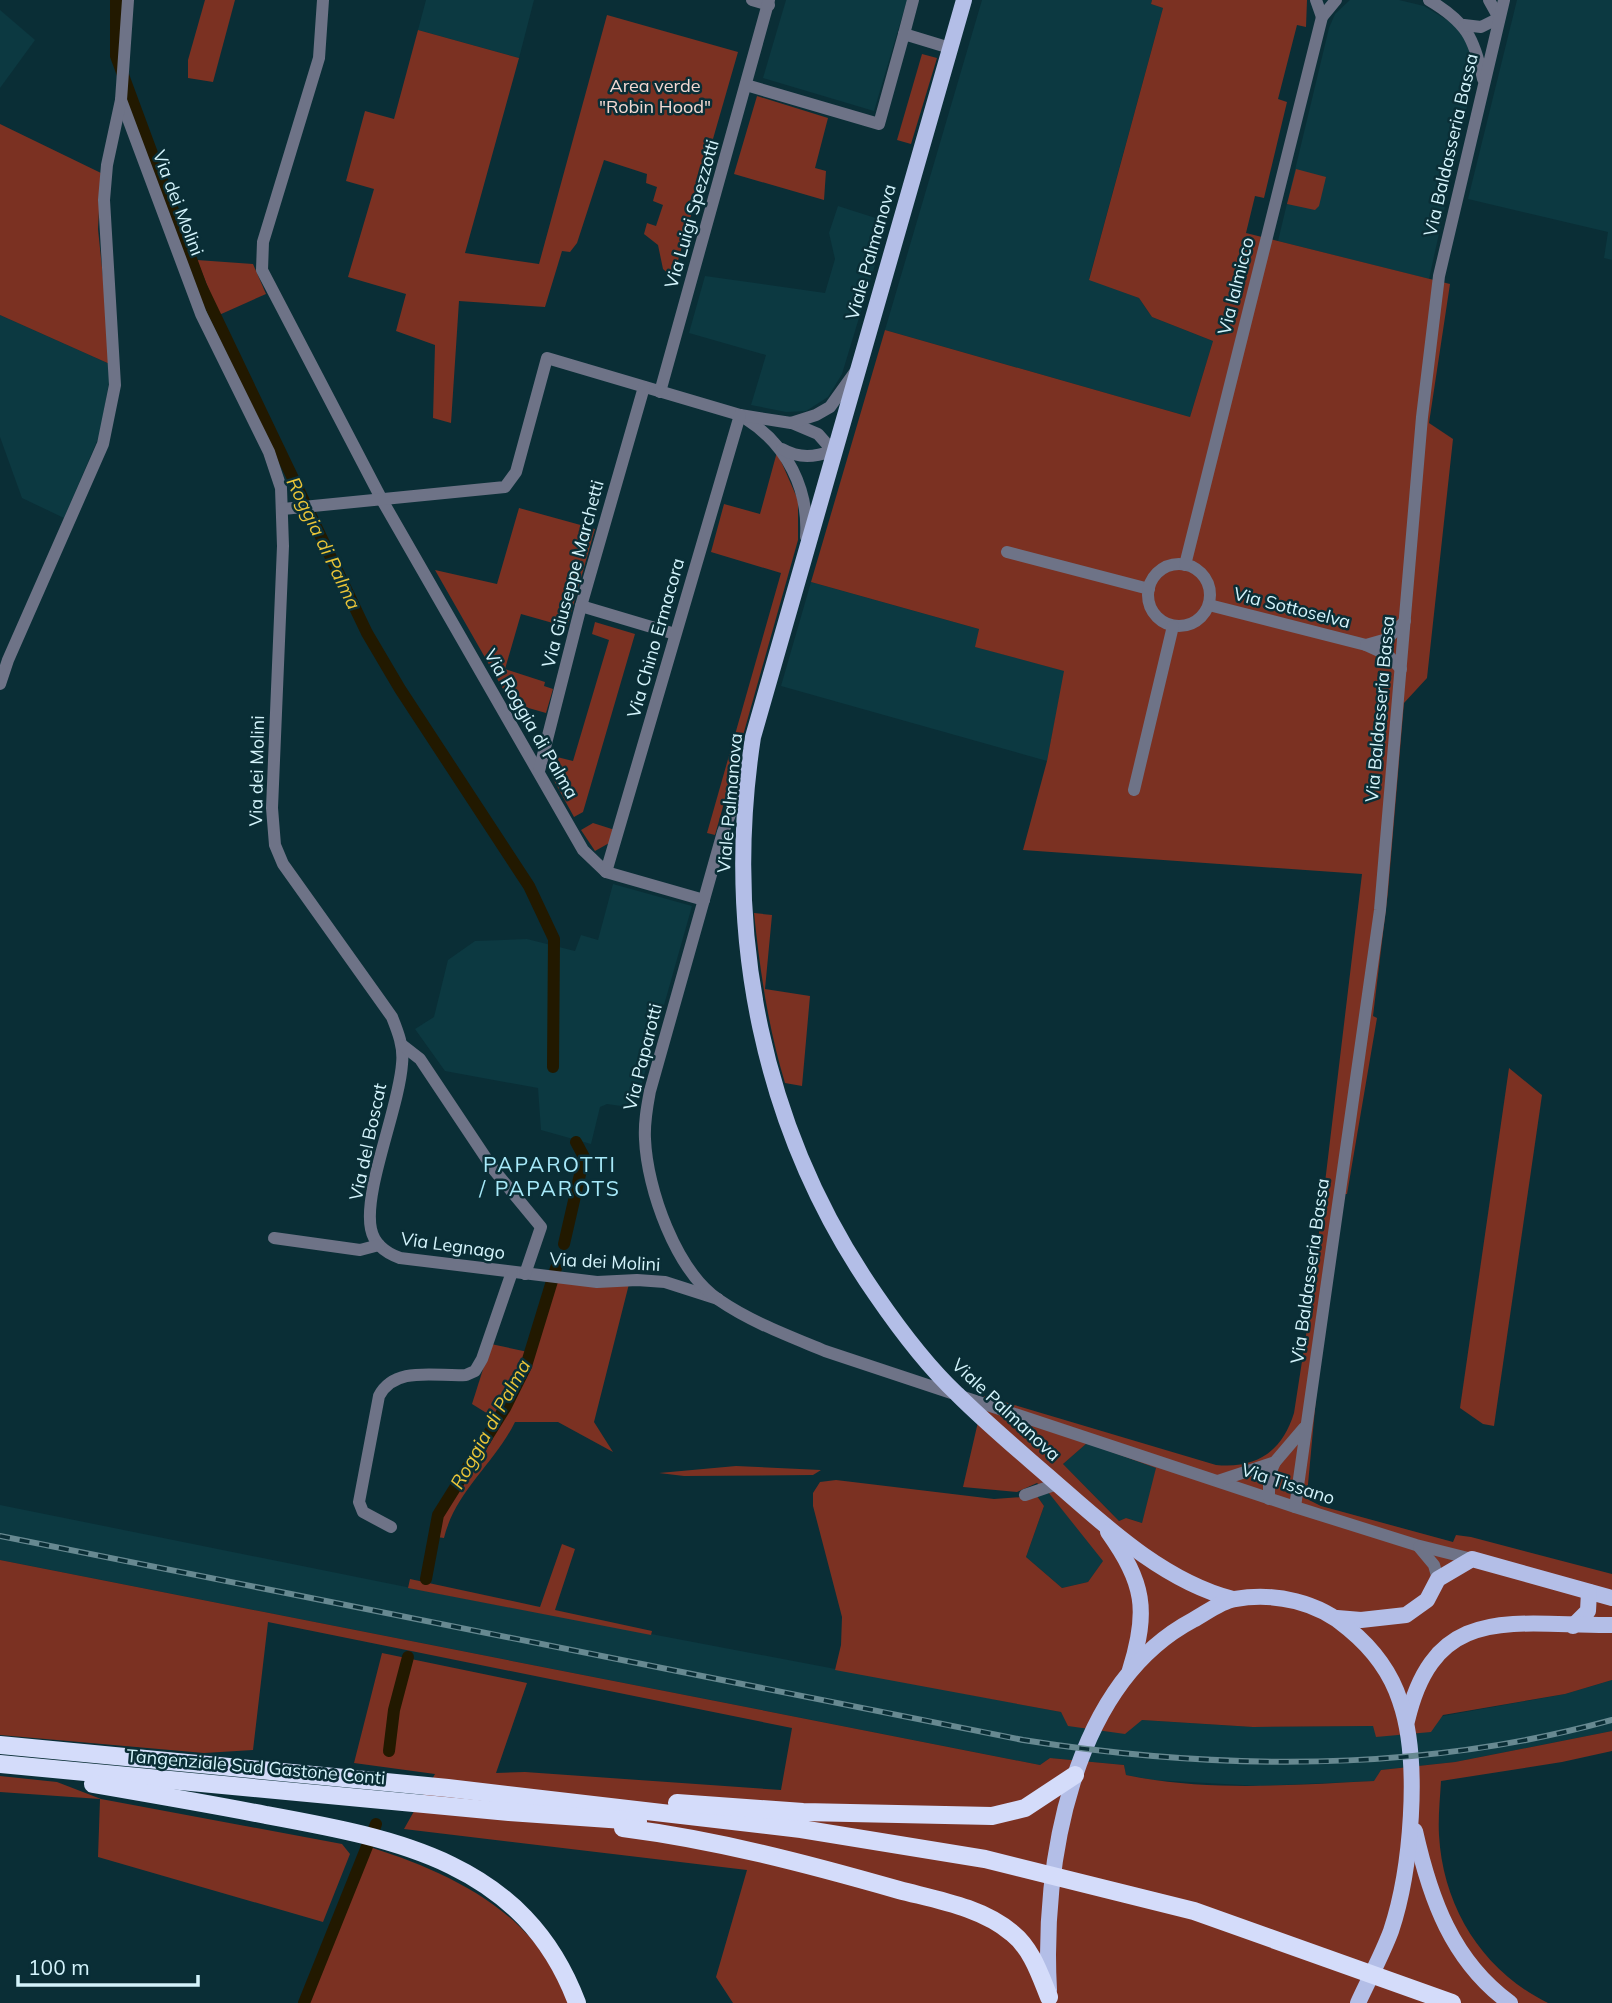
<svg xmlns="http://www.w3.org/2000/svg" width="1612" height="2003" font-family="Mulish,sans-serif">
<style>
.built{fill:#0c3941}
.green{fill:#7b3122;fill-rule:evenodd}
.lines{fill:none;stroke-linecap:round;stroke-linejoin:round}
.canal{stroke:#221900;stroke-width:12}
.minor{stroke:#6e7387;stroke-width:12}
.major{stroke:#b3bee7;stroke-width:16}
.highway{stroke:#d4dcfa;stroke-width:18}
.rail-casing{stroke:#678991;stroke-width:6}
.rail{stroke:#0a2e36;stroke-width:3.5;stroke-dasharray:10;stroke-linecap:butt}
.labels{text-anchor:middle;stroke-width:5;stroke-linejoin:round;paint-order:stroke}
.park-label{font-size:18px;fill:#f3d8d2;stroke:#0a2e36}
.street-label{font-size:18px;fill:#d4f4fc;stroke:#0a2e36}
.water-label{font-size:19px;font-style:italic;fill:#eac538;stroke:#0a2e36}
.quarter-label{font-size:21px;letter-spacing:2px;fill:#a7eafa;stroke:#0a2e36}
</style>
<rect width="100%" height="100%" fill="#0a2e36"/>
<g class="built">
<polygon points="426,0 534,0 519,58 418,30"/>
<polygon points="786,0 907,0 874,111 763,78"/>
<polygon points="982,0 1152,0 1151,4 1163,8 1089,279 1139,298 1152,317 1213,341 1190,417 885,330"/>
<polygon points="1350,0 1399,0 1424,6 1452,23 1470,44 1475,70 1429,279 1278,241 1329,28 1335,14"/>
<polygon points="1517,0 1612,0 1612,260 1604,258 1608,232 1468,199"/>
<polygon points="0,10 35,40 0,88"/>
<polygon points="838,206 888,222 842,374 828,397 806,411 786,412 751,405 766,355 689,333 705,276 825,293 835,259 829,233"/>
<polygon points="0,315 112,365 100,434 64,518 22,498 0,437"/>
<polygon points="811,582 979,629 976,647 1065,671 1047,761 781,686"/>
<polygon points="613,884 692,906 635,1108 607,1104 600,1107 591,1144 541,1130 538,1088 445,1071 415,1029 434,1017 448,960 475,941 527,939 575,951 581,935 598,940"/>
<polygon points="1087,1443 1157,1468 1142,1523 1126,1518 1119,1521 1063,1464"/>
<polygon points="1048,1492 1104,1560 1088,1582 1062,1588 1026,1557 1044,1506 1037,1496"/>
<polygon points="0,1505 441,1594 1061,1712 1069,1726 1142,1720 1253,1727 1373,1726 1377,1737 1443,1716 1565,1694 1612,1680 1612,1731 1455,1762 1381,1770 1375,1781 1260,1786 1153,1780 1126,1775 1124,1765 1050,1758 1040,1765 0,1560"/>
</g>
<g class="green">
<polygon points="205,0 235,0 213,82 188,78 188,60"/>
<path d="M1152,0H1307L1306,27L1297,25L1278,99L1287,102L1264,198L1255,196L1246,233L1450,284L1429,423L1453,439L1427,678L1404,703L1388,892L1373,1016L1377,1018L1347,1194H1345L1320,1355L1307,1495L1309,1500L1321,1506L1453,1542L1456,1535L1471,1537L1612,1574V1680L1565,1694L1443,1715L1431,1732L1376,1737L1373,1726L1253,1727L1142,1720L1125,1734L1068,1726L1061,1712L835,1670L841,1645L842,1617L813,1506V1493L820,1482L836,1480L994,1499L1037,1496L1044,1506L1026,1557L1062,1588L1088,1582L1103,1561L1048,1492L1037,1483L1017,1492L963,1487L984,1396L1216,1465C1256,1469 1282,1452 1294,1413L1309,1316L1362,874L1023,850L1047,761L1064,671L975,647L979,629L811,582L885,330L1190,417L1213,341L1152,317L1139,298L1089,280L1163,8L1151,4ZM1087,1443L1156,1468L1142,1523L1126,1518L1119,1521L1063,1464Z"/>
<polygon points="607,15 738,52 673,278 663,269 658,245 644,234 647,223 656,226 663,205 653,201 657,187 646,183 647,174 604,160 577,243 570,252 562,251 545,307 459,301 451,423 433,418 435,345 396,331 406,294 348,277 374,189 346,181 365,111 394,119 418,30 519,58 465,253 539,264"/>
<polygon points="922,54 937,58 911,144 897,140"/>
<polygon points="757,96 828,118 815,168 826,171 824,200 734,174"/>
<polygon points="0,124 101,173 98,229 112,365 0,315"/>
<polygon points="1296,169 1326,177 1319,206 1315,210 1287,204"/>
<polygon points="197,260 253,264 266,294 219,315"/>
<polygon points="777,452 798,500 798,540 715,835 707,833 781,573 711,552 724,504 760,514"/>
<polygon points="519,508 595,529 567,627 521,614 505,669 545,682 544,686 553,689 546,713 511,703 435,570 497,584"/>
<polygon points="595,622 635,634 583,812 574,817 552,777 557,757 573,761 609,640 592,634"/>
<polygon points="593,823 615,830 611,842 595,851 581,830"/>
<path d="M754,913L772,915L765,989L810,996L802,1086L785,1083C768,1027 760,971 754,913Z"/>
<polygon points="1509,1068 1542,1095 1494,1426 1483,1424 1460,1408"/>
<path d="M554,1282L629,1284L594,1422L613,1452L558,1422H515C495,1463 455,1492 444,1538L437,1537L441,1517L518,1390Z"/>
<polygon points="491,1344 528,1352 493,1417 472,1404"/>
<polygon points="736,1466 821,1470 813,1475 684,1476 659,1473"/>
<polygon points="562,1544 575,1549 555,1610 652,1631 651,1635 408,1588 410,1579 540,1607"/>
<path d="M0,1560L1040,1765L1050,1758L1124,1765L1126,1775C1207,1792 1292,1785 1374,1781L1381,1770L1455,1762L1612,1731V1751L1562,1762L1441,1781C1440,1799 1438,1817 1439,1835C1443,1908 1483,1971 1548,2003H733L716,1977L747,1870L404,1829L435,1774L354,1763L382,1653L527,1683L496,1773L525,1772L781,1790L792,1728L268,1622L253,1750L204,1753L0,1735Z"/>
<polygon points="0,1776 57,1782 101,1799 342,1844 350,1854 323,1922 98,1857 100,1799 0,1792"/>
<path d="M363,1845C429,1865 508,1898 547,1960C555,1973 562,1989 569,2003H299Z"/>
</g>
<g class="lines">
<g class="canal">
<polyline points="116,0 116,56 201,286 367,633 400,689 529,886 554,939 553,1067"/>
<polyline points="564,1244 584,1157 576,1142"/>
<polyline points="426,1579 438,1515 505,1408 526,1366 556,1268"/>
<polyline points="389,1751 394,1710 408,1657"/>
<polyline points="304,2003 376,1824"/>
</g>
<g class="minor">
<polyline points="323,0 319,58 263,242 262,270 382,500 583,850 606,872 704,900"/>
<polyline points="752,0 769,5"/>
<polyline points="1316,0 1322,17"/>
<path d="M1429,0C1466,22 1474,37 1483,79"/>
<polyline points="1489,0 1499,18"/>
<polyline points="1464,25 1481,27 1499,18"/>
<polyline points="904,34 913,0"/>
<polyline points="746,85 879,124 904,34 950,48"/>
<path d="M121,100L201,314L269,452L281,488L283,546L272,808L275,845L283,864L392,1017C398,1032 404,1047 402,1064C399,1108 363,1191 371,1229C374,1244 386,1253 400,1258L597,1282L637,1280L665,1282L718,1299"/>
<polyline points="660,392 769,0"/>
<path d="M746,419C787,445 809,489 806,537"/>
<path d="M782,449C800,459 814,457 833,451L818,434L792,423"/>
<polyline points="283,509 505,487 516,472 547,358 740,415 791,423 816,415 830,407 855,372"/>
<polyline points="1007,552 1149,589"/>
<circle cx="1179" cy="595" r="31"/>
<polyline points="1185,565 1322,17 1336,0"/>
<polyline points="1209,605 1366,645"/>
<polyline points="581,606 675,634"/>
<polyline points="1401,669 1388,655 1366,645 1387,639 1405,621"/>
<polyline points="0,684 8,660 103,444 115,385 104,200 107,165 121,100 128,0"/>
<path d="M748,769L723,832L650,1091C647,1107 644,1122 645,1139C647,1189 676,1271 719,1300C751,1322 789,1336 825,1351L1295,1507L1416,1545L1472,1559"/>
<polyline points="539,771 581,606 644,387"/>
<polyline points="1134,790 1173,626"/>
<polyline points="606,872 740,415"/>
<polyline points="402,1045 420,1059 494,1170 541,1227 525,1274"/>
<polyline points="274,1238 360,1250 379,1245"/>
<polyline points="1218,1481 1275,1462 1304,1428"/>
<polyline points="1025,1495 1057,1484"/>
<polyline points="1269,1499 1269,1476 1275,1462"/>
<polyline points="1295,1507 1380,910 1422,417 1439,276 1504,0"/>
<path d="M391,1527L363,1512L359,1502L379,1396C395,1365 437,1377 466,1375L475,1371L482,1359L512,1272"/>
<polyline points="1419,1547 1434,1565 1438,1579"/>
</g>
<g class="major">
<path d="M964,0L753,737C723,934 762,1131 876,1295C900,1330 926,1365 957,1394C986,1423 1017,1449 1048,1476C1102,1523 1162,1581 1233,1599"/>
<path d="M1108,1532C1144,1583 1149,1610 1130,1670"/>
<polyline points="1337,1618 1361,1620 1406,1615 1427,1600 1438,1579 1472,1559 1612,1598"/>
<polyline points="1573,1626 1588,1611 1589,1592"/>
<path d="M1407,1721C1435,1601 1514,1626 1612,1625"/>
<path d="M1415,1831C1430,1898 1452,1961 1510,2003"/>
<path d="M1049,1990C1042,1866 1071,1685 1193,1620C1206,1613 1221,1601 1235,1599C1275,1592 1319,1602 1349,1629C1372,1648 1391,1673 1400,1701C1421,1761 1411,1871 1391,1931C1382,1955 1369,1979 1358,2003"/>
</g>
<g class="highway">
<polyline points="0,1745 448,1788 801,1829 985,1859 1194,1911 1452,2003"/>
<polyline points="0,1764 509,1812 638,1821"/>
<path d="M93,1784C151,1794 209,1804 266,1815C397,1839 524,1862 577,2003"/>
<polyline points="677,1803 803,1812 992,1816 1025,1808 1075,1775"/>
<path d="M623,1828C717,1840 808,1864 899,1890C937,1900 981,1907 1012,1933C1032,1949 1040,1975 1049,1997"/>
</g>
<g class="rail-casing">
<path id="rail" d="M0,1536L1023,1740C1219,1771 1420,1773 1612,1720"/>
</g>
<use href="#rail" class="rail"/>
</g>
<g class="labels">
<g class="park-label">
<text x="655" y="92">Area verde<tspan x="655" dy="21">"Robin Hood"</tspan></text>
</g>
<g class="street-label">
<text transform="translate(1451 145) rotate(-77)" y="6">Via Baldasseria Bassa</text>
<text transform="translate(178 203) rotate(69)" y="6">Via dei Molini</text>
<text transform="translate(692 214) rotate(-74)" y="6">Via Luigi Spezzotti</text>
<text transform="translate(871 252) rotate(-74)" y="6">Viale Palmanova</text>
<text transform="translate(1236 286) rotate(-76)" y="6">Via Ialmicco</text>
<text transform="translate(573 574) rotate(-75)" y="6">Via Giuseppe Marchetti</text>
<text transform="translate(1292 608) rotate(14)" y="6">Via Sottoselva</text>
<text transform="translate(656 638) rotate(-74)" y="6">Via Chino Ermacora</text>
<text transform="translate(1380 709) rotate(-85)" y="6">Via Baldasseria Bassa</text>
<text transform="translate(531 724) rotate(60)" y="6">Via Roggia di Palma</text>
<text transform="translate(257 771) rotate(-89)" y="6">Via dei Molini</text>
<text transform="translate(730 803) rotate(-85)" y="6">Viale Palmanova</text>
<text transform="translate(643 1057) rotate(-76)" y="6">Via Paparotti</text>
<text transform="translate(368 1142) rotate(-78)" y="6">Via del Boscat</text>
<text transform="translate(453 1246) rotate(8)" y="6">Via Legnago</text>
<text transform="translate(605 1262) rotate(3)" y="6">Via dei Molini</text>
<text transform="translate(1310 1271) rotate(-82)" y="6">Via Baldasseria Bassa</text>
<text transform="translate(1006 1410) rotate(43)" y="6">Viale Palmanova</text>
<text transform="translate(1288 1484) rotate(18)" y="6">Via Tissano</text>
<text transform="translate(256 1767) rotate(5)" y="6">Tangenziale Sud Gastone Conti</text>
</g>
<g class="water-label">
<text transform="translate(324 543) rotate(64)" y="7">Roggia di Palma</text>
<text transform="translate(490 1424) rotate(-61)" y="7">Roggia di Palma</text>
</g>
<g class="quarter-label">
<text x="550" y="1172">PAPAROTTI<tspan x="550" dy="24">/ PAPAROTS</tspan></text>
</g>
</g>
<path d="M18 1975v10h180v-10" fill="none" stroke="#d4f4fc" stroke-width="3.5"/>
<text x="28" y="1975" font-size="21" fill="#d4f4fc" stroke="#0a2e36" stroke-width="5" paint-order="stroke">100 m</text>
</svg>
